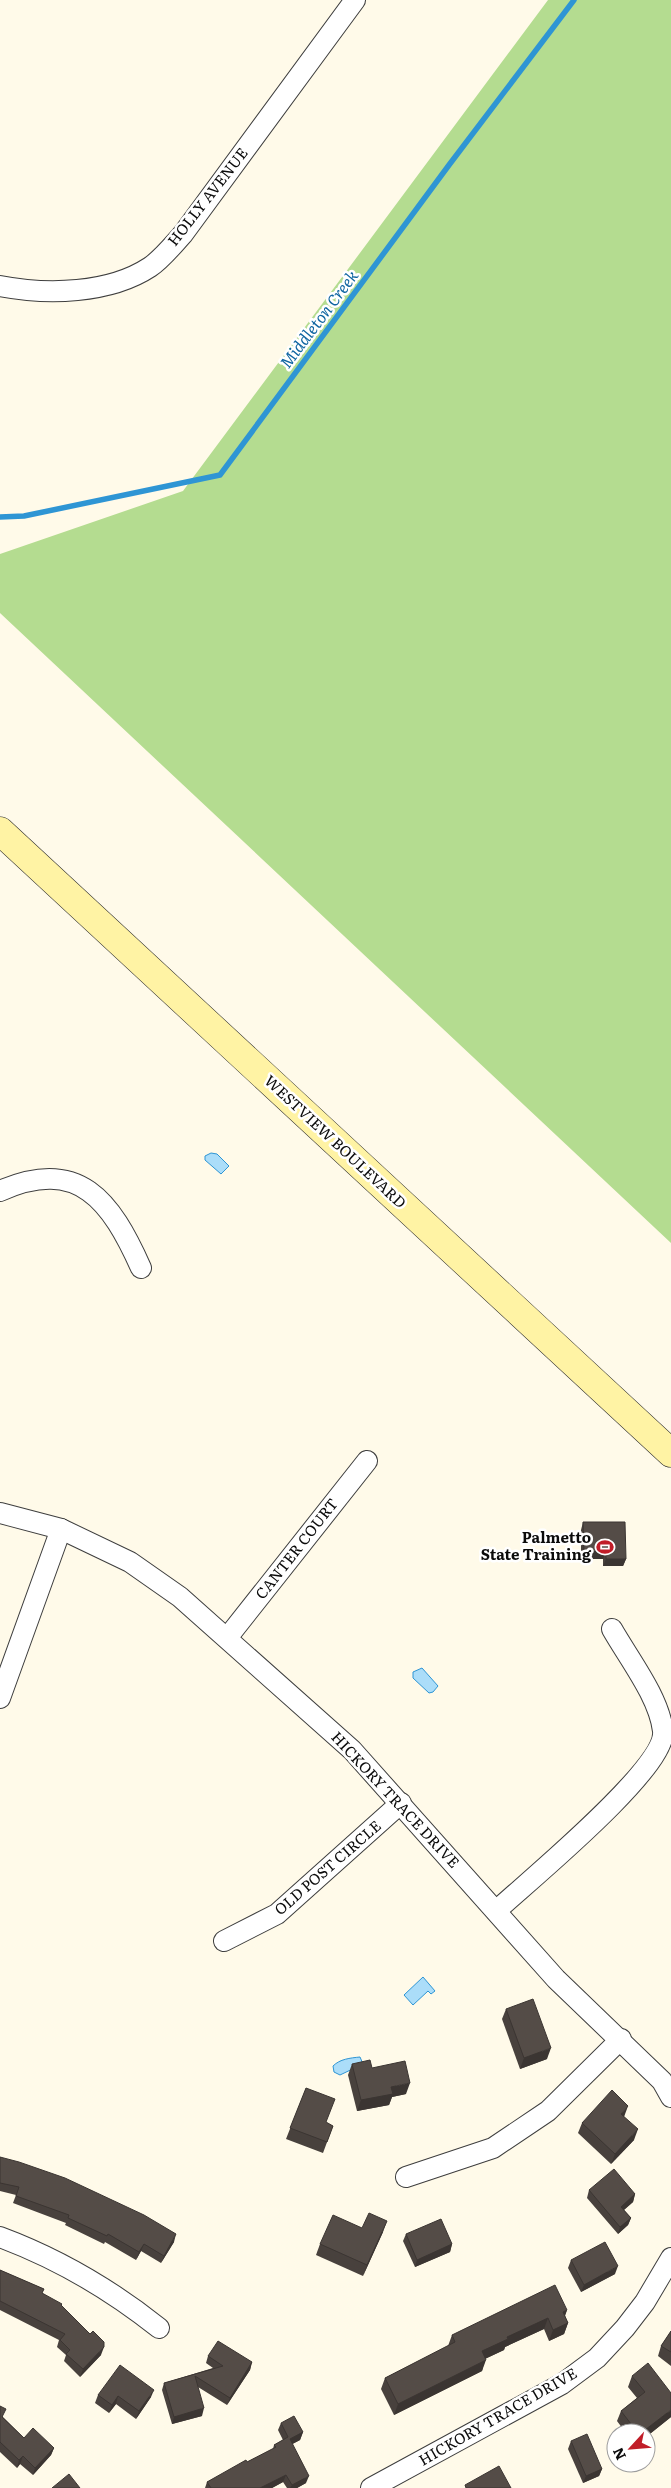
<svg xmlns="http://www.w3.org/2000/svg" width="671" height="2488" font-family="Literata,serif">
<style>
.forest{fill:#b4dc90}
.water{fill:#abddf9;stroke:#2e95d4}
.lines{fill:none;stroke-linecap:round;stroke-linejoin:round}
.stream{stroke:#2e95d4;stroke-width:5.5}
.street-casing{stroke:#3e3e3e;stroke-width:22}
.secondary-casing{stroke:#2d2d2d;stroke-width:29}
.street{stroke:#fff;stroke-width:20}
.secondary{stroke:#fff3a4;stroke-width:28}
.wall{fill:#48413d}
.shaded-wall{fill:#3b3532}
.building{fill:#544c47;stroke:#3b3532}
.labels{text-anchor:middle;stroke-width:5;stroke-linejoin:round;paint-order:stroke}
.street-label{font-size:15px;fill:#0b0b0b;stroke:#fff}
.poi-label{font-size:15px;font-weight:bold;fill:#0b0b0b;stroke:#fff;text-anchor:end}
.water-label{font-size:16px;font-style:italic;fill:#0f65a1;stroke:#fff}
</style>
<rect width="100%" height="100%" fill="#fffae9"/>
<polygon class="forest" points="548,0 671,0 671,1243 0,613 0,554 183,491"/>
<g class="water">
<polygon points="211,1153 217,1154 229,1166 221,1174 205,1160 205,1156"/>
<polygon points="422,1668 438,1686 433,1692 429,1693 413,1678 413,1672"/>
<polygon points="423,1977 435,1991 431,1994 428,1991 413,2005 404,1995"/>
<path d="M360,2057L363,2064L340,2075L334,2072L333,2066C340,2059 350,2058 360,2057Z"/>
</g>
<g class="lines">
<polyline class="stream" points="0,517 24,516 220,475 449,165 574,0"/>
<g class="street-casing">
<g id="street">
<path d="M0,286C47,295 109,294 150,267C162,259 173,245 183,234L355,0"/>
<path d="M0,1191C79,1156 111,1201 141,1268"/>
<polyline points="0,1513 61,1529 130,1562 180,1597 352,1750 556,1979 662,2081 671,2097"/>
<polyline points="227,1638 367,1461"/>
<polyline points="0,1698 61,1529"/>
<path d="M496,1911C526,1883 667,1768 663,1731C659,1697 629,1659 612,1629"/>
<polyline points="224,1941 277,1914 401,1803"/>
<polyline points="406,2177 493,2148 548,2111 621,2039"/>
<path d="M0,2237C59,2259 110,2289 159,2328"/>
<polyline points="371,2488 562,2384 597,2358 625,2328 645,2302 671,2258"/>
</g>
</g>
<g class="secondary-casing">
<polyline id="secondary" points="0,831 671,1453"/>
</g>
<use href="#street" class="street"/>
<use href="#secondary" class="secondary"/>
</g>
<g class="wall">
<polygon points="583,1522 626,1559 623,1566 603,1566 603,1559 581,1559 581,1530"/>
<polygon points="506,2009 547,2059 520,2069 502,2019"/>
<polygon points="352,2064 372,2068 406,2094 392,2097 389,2105 357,2111 348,2075"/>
<polygon points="306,2088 326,2123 333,2126 323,2153 286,2139"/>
<polygon points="624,2117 634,2140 611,2164 578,2133 582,2123"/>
<polygon points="0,2157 174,2242 161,2263 141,2251 136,2260 105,2242 104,2244 65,2225 66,2223 13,2203 16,2195 0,2191"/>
<polygon points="589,2190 635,2194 633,2202 624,2210 631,2218 628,2225 618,2234 587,2198"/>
<polygon points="362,2228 383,2232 363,2276 316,2255 320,2244"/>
<polygon points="406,2234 452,2244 450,2252 415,2267 403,2241"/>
<polygon points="571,2260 615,2274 581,2292 568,2268"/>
<polygon points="0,2270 44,2289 42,2293 61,2306 101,2355 80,2377 64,2361 66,2355 57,2347 59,2340 0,2310"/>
<polygon points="567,2310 565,2316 568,2323 564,2334 549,2341 544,2329 505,2347 504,2350 485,2359 482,2371 394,2415 381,2389 385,2378 448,2346 452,2335"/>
<polygon points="671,2331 671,2366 658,2356 661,2346"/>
<polygon points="208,2356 252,2362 250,2370 227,2405 198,2387 202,2416 172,2424 162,2390 164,2383 213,2368 206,2363"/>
<polygon points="632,2376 671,2417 646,2437 646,2433 626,2433 617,2421 621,2411 637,2398 628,2387"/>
<polygon points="98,2395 151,2397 136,2419 116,2404 109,2413 95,2403"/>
<polygon points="0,2406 3,2417 24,2438 54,2448 51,2455 33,2475 20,2464 17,2468 0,2452"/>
<polygon points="281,2423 303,2432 300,2440 292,2444 306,2483 297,2488 287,2488 283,2482 272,2488 205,2488 207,2482 273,2449 274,2445 283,2440 278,2430"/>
<polygon points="571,2441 602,2469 599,2476 583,2483 568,2449"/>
</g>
<g class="shaded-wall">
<polygon points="606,1551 603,1559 581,1559 584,1552"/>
<polygon points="606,1559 626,1559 623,1566 603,1566"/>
<polygon points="551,2048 547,2059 520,2069 524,2058"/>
<polygon points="410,2083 406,2094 392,2097 389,2105 357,2111 361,2100 391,2087"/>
<polygon points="628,2106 624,2117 617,2125 621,2114"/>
<polygon points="638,2129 634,2140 611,2164 615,2154"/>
<polygon points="635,2194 633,2202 619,2214 621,2207"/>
<polygon points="631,2218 628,2225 618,2234 620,2227"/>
<polygon points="387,2221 383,2232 363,2276 367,2265"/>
<polygon points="176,2234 174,2242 161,2263 164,2256"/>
<polygon points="144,2244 141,2251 136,2260 139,2252"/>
<polygon points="452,2244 450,2252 415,2267 417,2260"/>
<polygon points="618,2266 615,2274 581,2292 584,2285"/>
<polygon points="567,2310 563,2320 563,2312"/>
<polygon points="548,2318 544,2329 505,2347 504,2350 478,2362 482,2351 507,2337"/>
<polygon points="568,2323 564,2334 549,2341 553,2330"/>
<polygon points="104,2347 101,2355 80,2377 83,2369"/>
<polygon points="486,2360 482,2371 394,2415 398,2404"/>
<polygon points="252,2362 250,2370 227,2405 230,2398"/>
<polygon points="154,2390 151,2397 136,2419 139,2411"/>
<polygon points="118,2396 116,2404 109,2413 112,2405"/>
<polygon points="204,2408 202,2416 172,2424 174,2417"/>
<polygon points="671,2410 671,2417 646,2437 646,2433 641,2433"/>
<polygon points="303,2432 300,2440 287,2447 290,2439"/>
<polygon points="54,2448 51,2455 33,2475 35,2468"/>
<polygon points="23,2456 20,2464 17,2468 19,2460"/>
<polygon points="602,2469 599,2476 583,2483 586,2476"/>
<polygon points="286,2475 283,2482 272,2488 260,2488"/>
<polygon points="309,2476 306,2483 297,2488 290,2488 292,2485"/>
</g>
<g class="building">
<polygon points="583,1522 625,1522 626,1559 606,1559 606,1551 584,1552"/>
<polygon points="533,1999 551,2048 524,2058 506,2009"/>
<polygon points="370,2060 372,2068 405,2061 410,2083 391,2087 393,2094 361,2100 352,2064"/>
<polygon points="306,2088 335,2099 326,2122 333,2126 327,2142 290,2128"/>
<polygon points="612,2090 628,2106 621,2114 638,2129 615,2154 582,2123"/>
<polygon points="0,2157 19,2162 65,2178 144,2215 176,2234 164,2256 144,2244 139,2252 108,2234 107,2236 68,2218 69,2215 16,2196 19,2187 0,2183"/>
<polygon points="614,2169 635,2194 621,2207 631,2218 620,2227 589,2190"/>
<polygon points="369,2213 387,2221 367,2265 320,2244 333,2215 362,2228"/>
<polygon points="441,2219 452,2244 417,2260 406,2234"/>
<polygon points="605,2242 618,2266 584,2285 571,2260"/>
<polygon points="0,2270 44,2289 42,2293 62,2304 61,2305 90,2334 93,2331 104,2342 104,2347 83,2369 66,2354 70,2350 60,2340 65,2334 0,2301"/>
<polygon points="555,2285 567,2310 563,2312 568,2323 553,2330 548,2318 507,2337 508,2339 482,2351 486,2360 398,2404 385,2378 455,2342 452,2335"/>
<polygon points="671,2331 671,2352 661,2346"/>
<polygon points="218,2341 252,2362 230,2398 195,2376 204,2408 174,2417 164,2383 223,2366 208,2356"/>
<polygon points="648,2363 671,2393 671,2410 641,2433 638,2433 621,2411 645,2392 632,2376"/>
<polygon points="120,2365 154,2390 139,2411 118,2396 112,2405 98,2395"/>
<polygon points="0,2406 6,2409 2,2417 24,2438 33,2428 54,2448 35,2468 23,2456 19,2460 0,2442"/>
<polygon points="294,2416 303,2432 290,2439 309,2476 292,2485 286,2475 260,2488 211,2488 207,2482 246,2460 247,2462 276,2447 274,2445 288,2437 281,2423"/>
<polygon points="587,2434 602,2469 586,2476 571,2441"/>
<polygon points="499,2466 511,2488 466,2488 465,2485"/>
<polygon points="69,2474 80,2488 52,2488"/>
</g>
<defs>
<g id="stadium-bare" transform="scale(1.35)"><path d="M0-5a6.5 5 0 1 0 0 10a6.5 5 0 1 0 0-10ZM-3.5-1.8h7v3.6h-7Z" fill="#c11d28" stroke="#fff" stroke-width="2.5" paint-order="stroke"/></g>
</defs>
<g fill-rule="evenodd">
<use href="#stadium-bare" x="605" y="1547"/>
</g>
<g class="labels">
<g class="street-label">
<text transform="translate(208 197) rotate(-52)" y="5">HOLLY AVENUE</text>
<text transform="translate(335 1142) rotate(43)" y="5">WESTVIEW BOULEVARD</text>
<text transform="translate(297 1549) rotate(-52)" y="5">CANTER COURT</text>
<text transform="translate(395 1800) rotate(47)" y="5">HICKORY TRACE DRIVE</text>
<text transform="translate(328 1868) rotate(-41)" y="5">OLD POST CIRCLE</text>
<text transform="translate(498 2417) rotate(-30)" y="5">HICKORY TRACE DRIVE</text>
</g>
<g class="poi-label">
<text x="591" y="1543">Palmetto<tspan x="591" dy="17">State Training</tspan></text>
</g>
<g class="water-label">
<text transform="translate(319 319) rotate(-53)" y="6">Middleton Creek</text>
</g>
</g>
<g transform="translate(631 2448) rotate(244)"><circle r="24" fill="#ffffff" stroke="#9d9d9d"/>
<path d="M0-4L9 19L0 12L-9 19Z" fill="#c11d28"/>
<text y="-8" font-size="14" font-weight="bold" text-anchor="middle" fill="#0b0b0b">N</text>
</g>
</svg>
